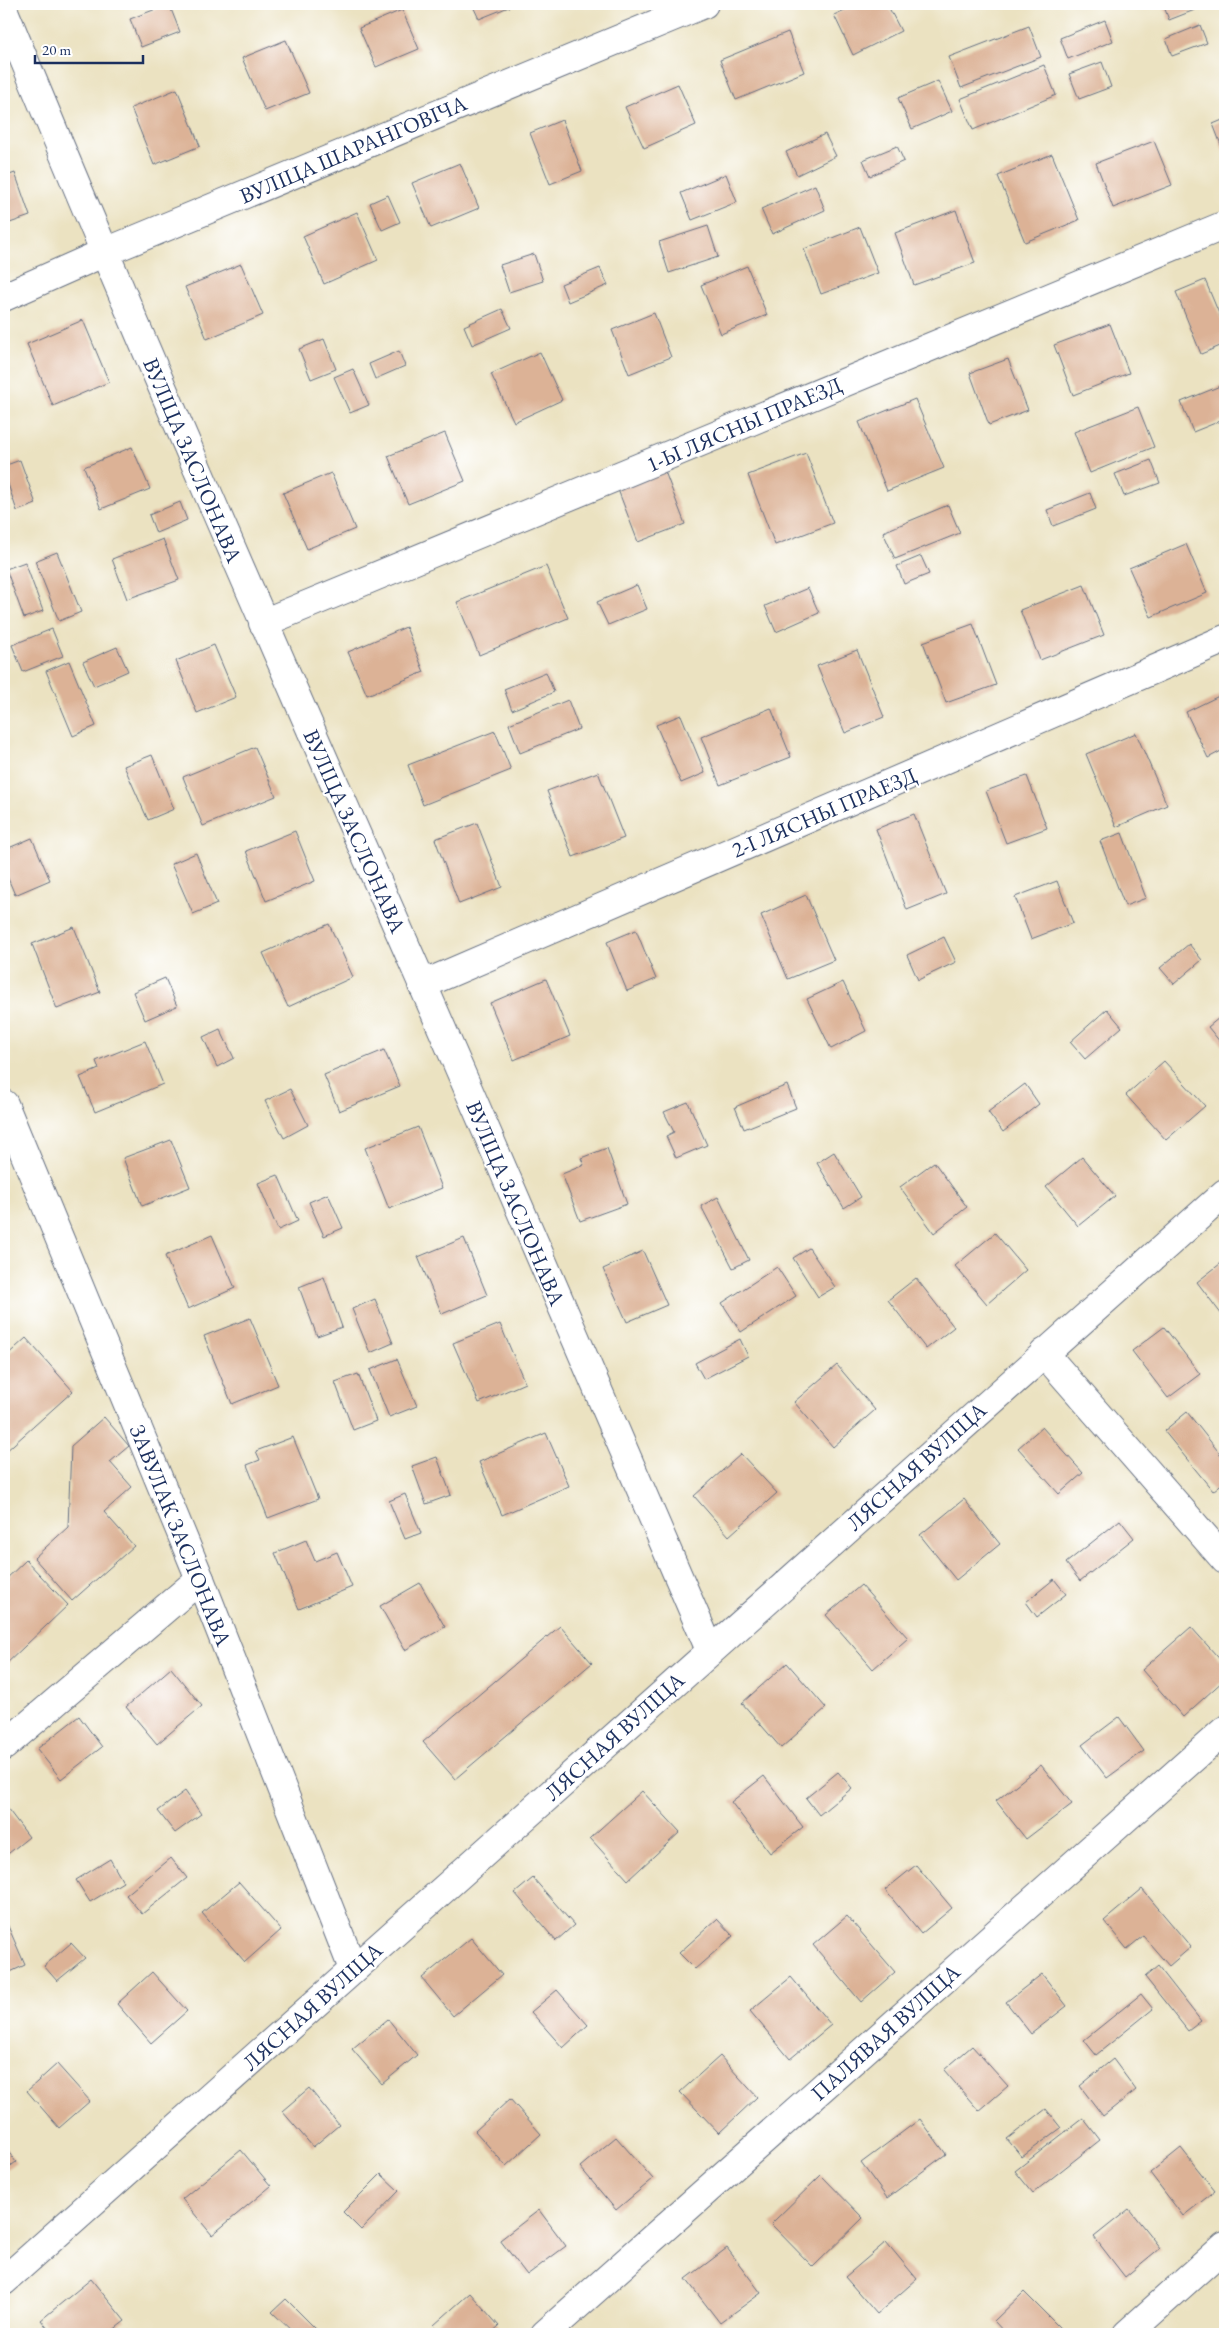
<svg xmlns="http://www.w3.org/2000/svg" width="1229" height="2338" font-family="'EB Garamond',serif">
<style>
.building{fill:#dcb296}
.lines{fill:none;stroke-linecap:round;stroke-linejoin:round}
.minor-casing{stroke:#646e81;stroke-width:30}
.major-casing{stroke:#646e81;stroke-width:30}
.minor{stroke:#fff;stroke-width:28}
.major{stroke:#fff;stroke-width:28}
.labels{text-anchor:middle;stroke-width:4.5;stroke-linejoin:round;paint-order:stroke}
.street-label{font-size:22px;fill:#1b2f5e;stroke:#fff}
</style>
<rect width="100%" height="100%" fill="#fff"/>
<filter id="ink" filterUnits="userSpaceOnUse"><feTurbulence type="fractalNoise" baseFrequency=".02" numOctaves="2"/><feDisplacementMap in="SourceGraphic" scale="10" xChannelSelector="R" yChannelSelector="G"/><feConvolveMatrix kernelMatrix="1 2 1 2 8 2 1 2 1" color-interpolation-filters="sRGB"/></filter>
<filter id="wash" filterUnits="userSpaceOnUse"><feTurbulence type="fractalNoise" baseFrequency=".0096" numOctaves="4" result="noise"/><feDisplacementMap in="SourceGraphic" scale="20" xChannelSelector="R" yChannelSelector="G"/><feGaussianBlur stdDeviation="1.12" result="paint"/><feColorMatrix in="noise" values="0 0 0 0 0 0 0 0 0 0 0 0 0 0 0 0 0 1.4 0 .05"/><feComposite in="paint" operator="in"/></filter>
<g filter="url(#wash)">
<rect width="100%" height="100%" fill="#ebe2c1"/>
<g id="blocks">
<g class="building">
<polygon points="169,4 180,32 141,47 130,19"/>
<polygon points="472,4 516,4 479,19"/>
<polygon points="857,4 887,4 901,31 853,55 834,15"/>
<polygon points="1163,4 1210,4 1169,20"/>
<polygon points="402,10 419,49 376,67 359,28"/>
<polygon points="1105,20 1113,41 1068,59 1060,38"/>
<polygon points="1200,25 1207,43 1172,56 1166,39"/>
<polygon points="1029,26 1041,57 961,88 949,57"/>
<polygon points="788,32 804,72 736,100 720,60"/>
<polygon points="286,40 309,93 265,111 242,58"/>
<polygon points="1102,62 1111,87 1079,99 1069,74"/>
<polygon points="1044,65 1056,95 973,130 960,99"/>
<polygon points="938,81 952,111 912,129 898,98"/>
<polygon points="678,84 696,125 644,148 625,107"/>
<polygon points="177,89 200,146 154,165 131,108"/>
<polygon points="1225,119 1225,155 1213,124"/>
<polygon points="562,120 582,171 550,184 530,133"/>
<polygon points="825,134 836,156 797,175 786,152"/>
<polygon points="1154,141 1172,185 1113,208 1096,163"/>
<polygon points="897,146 904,161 870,176 863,160"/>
<polygon points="1052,154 1079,220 1025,242 998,176"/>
<polygon points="460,163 479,208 431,228 412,183"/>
<polygon points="15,173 30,216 4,225 4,177"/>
<polygon points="726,174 737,202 692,220 681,193"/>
<polygon points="815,185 825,210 772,234 761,209"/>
<polygon points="388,195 400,222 382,230 370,203"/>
<polygon points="956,210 975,263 914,285 895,233"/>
<polygon points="357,212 378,260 324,284 303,236"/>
<polygon points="708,226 718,257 669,273 659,242"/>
<polygon points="860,227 878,273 821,294 804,249"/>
<polygon points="534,254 543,281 509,292 500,265"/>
<polygon points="241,264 263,315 207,339 185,287"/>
<polygon points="747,266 767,315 721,334 701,285"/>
<polygon points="600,268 608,285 568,302 561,284"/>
<polygon points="1205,280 1225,328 1225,344 1201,354 1176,292"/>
<polygon points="502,309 511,328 472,345 464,326"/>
<polygon points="654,313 671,357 629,374 612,330"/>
<polygon points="83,320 109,382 53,406 27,344"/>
<polygon points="1110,324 1129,373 1073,395 1054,345"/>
<polygon points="324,339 336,369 311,379 299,349"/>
<polygon points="399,351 405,366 375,379 369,364"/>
<polygon points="540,352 562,400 514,422 491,374"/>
<polygon points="1008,359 1028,410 989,425 970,373"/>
<polygon points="353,369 369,405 350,413 334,377"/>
<polygon points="1225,384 1225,419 1193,432 1181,402"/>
<polygon points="915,399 944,468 887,491 859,422"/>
<polygon points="1138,407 1154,447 1090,473 1074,432"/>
<polygon points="445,433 465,481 408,504 388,456"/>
<polygon points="132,447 150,489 101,509 84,467"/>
<polygon points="806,453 833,523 775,545 748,475"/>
<polygon points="20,460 36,504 17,511 4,472 4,466"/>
<polygon points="1151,460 1160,483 1124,496 1115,474"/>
<polygon points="664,469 685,524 638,542 617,487"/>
<polygon points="331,473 355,529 307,549 283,493"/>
<polygon points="1090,493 1096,509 1053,526 1047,510"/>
<polygon points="180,502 187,520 156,533 149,515"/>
<polygon points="948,505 960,533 895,559 883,532"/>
<polygon points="163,539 179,580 127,599 112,559"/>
<polygon points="1186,544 1207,593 1151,617 1129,568"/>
<polygon points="57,552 81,612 59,621 35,561"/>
<polygon points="921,556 929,574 904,584 897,566"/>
<polygon points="25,562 43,611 24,618 6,569"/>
<polygon points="546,566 568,618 479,655 457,602"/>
<polygon points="637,585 647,609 608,625 597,602"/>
<polygon points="1084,585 1104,635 1040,660 1020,610"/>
<polygon points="808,588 819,613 776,632 765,606"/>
<polygon points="973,624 996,685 946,703 923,642"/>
<polygon points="406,627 424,672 367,695 348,652"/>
<polygon points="52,629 63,656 23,672 12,645"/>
<polygon points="214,645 236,697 197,713 176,661"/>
<polygon points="117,647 128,671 94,686 83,662"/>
<polygon points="857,650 884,717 845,733 817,666"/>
<polygon points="69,661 96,726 73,736 46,671"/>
<polygon points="546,672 554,692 512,710 504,689"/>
<polygon points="1225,693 1225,749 1208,758 1186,712"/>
<polygon points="568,700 579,729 520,753 509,724"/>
<polygon points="771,708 791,757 720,785 701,737"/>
<polygon points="681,715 705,773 681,783 656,725"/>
<polygon points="495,731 511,770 423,805 408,765"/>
<polygon points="1136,733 1167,805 1116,827 1086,754"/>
<polygon points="255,747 276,796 203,826 183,777"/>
<polygon points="152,755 174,809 148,820 124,766"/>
<polygon points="598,772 624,838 573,857 547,791"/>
<polygon points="1027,776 1047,828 1006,843 986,791"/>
<polygon points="914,814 946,894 907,910 876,829"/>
<polygon points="477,823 502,887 459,904 435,839"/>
<polygon points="295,831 315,881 266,901 246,851"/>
<polygon points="1122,833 1146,898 1125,906 1100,841"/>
<polygon points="32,838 50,880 15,895 4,869 4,850"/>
<polygon points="196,853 217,904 193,914 171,864"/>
<polygon points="1057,881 1073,923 1031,939 1015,897"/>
<polygon points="806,895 834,960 788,979 761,915"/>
<polygon points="329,924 353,977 288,1007 263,953"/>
<polygon points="74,927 100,992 57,1009 32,944"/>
<polygon points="636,930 656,979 627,991 607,942"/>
<polygon points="944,937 956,962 918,980 907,955"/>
<polygon points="1189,944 1202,960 1174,984 1160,968"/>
<polygon points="165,978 177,1006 145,1020 133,992"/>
<polygon points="546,979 570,1036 514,1060 490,1003"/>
<polygon points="843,982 866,1031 831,1049 807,999"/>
<polygon points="1107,1009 1122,1027 1085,1059 1070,1042"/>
<polygon points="1225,1013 1225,1048 1208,1027"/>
<polygon points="220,1029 234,1058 217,1067 203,1037"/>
<polygon points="145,1041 163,1084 95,1112 80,1077 99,1069 96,1061"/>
<polygon points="384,1050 400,1086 339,1111 324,1075"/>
<polygon points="1164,1061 1205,1106 1166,1140 1126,1095"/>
<polygon points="1025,1084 1039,1104 1003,1132 988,1112"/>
<polygon points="787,1085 796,1108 744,1129 735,1107"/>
<polygon points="290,1089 308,1125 284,1138 265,1101"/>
<polygon points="688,1102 707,1145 676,1158 666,1136 674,1132 664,1112"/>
<polygon points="418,1127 442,1188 389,1209 365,1148"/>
<polygon points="171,1140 190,1187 142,1206 123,1158"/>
<polygon points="607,1148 627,1204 580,1221 562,1174 584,1165 581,1158"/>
<polygon points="834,1152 861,1197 844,1208 817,1163"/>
<polygon points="1082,1157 1115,1196 1078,1226 1046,1187"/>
<polygon points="934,1162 967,1207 934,1233 900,1187"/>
<polygon points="278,1175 298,1221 278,1230 258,1183"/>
<polygon points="328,1194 343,1228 324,1236 309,1202"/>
<polygon points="718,1197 749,1260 733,1268 701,1206"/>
<polygon points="995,1233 1026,1270 987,1304 955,1266"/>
<polygon points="212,1235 235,1288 188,1309 165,1256"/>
<polygon points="464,1238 487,1295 442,1314 418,1257"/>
<polygon points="809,1248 835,1287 818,1297 793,1258"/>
<polygon points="643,1251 667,1305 627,1322 603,1269"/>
<polygon points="1225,1260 1225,1319 1197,1282"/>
<polygon points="777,1267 796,1296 741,1332 722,1303"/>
<polygon points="324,1277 342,1327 317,1336 299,1287"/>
<polygon points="916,1278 954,1327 926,1349 888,1300"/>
<polygon points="375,1299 393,1343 370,1353 352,1309"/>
<polygon points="250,1318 278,1385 232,1404 204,1336"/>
<polygon points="500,1324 525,1383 479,1403 453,1343"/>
<polygon points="1164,1327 1200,1374 1168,1398 1132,1351"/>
<polygon points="26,1338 73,1391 4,1453 4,1358"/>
<polygon points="740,1339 748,1356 704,1379 695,1363"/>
<polygon points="397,1359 417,1406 389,1417 370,1370"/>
<polygon points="837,1365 875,1410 833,1447 794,1402"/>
<polygon points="358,1374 376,1421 353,1430 335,1382"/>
<polygon points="1187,1412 1225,1460 1225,1481 1213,1491 1164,1431"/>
<polygon points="104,1417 129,1446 110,1462 132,1487 104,1512 134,1546 72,1601 34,1558 68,1527 71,1446"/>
<polygon points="1042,1427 1083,1473 1059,1494 1018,1448"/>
<polygon points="546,1433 569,1486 502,1515 479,1462"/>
<polygon points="293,1437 318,1499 268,1518 247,1465 260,1460 256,1451"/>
<polygon points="741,1454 777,1493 729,1536 694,1496"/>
<polygon points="437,1457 451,1495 426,1504 412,1466"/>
<polygon points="405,1494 421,1533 405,1539 389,1501"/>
<polygon points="964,1499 1000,1544 956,1580 920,1535"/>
<polygon points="1120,1520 1134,1538 1080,1581 1066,1563"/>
<polygon points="306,1540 315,1561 337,1552 352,1587 299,1609 275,1553"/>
<polygon points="26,1560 68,1605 4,1666 4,1581"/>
<polygon points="1054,1579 1066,1594 1037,1617 1026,1602"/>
<polygon points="420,1583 445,1627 405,1650 380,1606"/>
<polygon points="861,1585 908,1638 873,1669 826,1615"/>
<polygon points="560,1626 592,1663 455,1779 423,1742"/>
<polygon points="1191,1627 1225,1665 1225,1679 1183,1717 1142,1670"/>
<polygon points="787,1663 826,1708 781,1748 742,1703"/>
<polygon points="171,1668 202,1706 157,1744 126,1707"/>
<polygon points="79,1716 102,1747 61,1779 37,1749"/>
<polygon points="1119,1717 1144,1751 1107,1778 1082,1745"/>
<polygon points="1041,1765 1072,1804 1026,1839 996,1801"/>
<polygon points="838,1772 852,1788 819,1815 806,1798"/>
<polygon points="764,1776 803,1827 770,1853 731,1802"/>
<polygon points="185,1791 201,1814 175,1833 158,1811"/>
<polygon points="642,1791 680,1832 628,1880 590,1838"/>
<polygon points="4,1804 29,1837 4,1857"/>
<polygon points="171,1858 187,1878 142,1914 126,1895"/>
<polygon points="110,1859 123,1882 90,1902 76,1880"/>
<polygon points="916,1865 952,1908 921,1934 885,1890"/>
<polygon points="533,1878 574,1925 556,1941 515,1893"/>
<polygon points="239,1882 281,1930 245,1962 202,1913"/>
<polygon points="1142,1889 1191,1947 1169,1966 1143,1936 1127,1949 1104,1921"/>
<polygon points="847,1916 895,1972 861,2002 813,1945"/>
<polygon points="4,1917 25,1965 4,1975"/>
<polygon points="717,1919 733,1936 695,1969 679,1953"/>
<polygon points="471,1938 502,1975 453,2016 422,1978"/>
<polygon points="71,1943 85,1958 57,1981 44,1966"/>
<polygon points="1158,1966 1201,2021 1188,2031 1145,1977"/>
<polygon points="152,1972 187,2011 151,2043 117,2004"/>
<polygon points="1042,1974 1067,2006 1031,2034 1006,2002"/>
<polygon points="791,1977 831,2025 790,2059 750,2011"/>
<polygon points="557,1990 588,2025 563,2048 531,2012"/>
<polygon points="1141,1994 1153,2009 1096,2055 1084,2040"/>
<polygon points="388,2019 417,2055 382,2084 352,2049"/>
<polygon points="972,2046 1008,2086 979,2111 944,2070"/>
<polygon points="720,2056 757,2097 719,2133 680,2092"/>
<polygon points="1113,2059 1136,2090 1103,2116 1080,2086"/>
<polygon points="57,2064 90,2101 59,2128 27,2091"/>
<polygon points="309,2088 339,2125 313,2147 282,2111"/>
<polygon points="510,2099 541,2134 506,2166 475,2131"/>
<polygon points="1046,2109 1061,2128 1022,2157 1007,2139"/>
<polygon points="1083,2118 1100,2140 1033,2193 1015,2171"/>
<polygon points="920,2119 946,2154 887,2198 861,2163"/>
<polygon points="616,2137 653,2179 616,2210 580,2167"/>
<polygon points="4,2146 16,2162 4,2171"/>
<polygon points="1181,2148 1215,2191 1183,2216 1150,2173"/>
<polygon points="241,2150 271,2186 212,2235 182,2199"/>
<polygon points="381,2174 399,2191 361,2230 343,2212"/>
<polygon points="821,2175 863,2218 813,2267 771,2224"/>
<polygon points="1129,2209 1160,2248 1125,2277 1094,2237"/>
<polygon points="539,2210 566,2246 527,2275 500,2240"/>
<polygon points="886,2242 917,2279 877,2314 845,2277"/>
<polygon points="727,2248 761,2293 720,2323 686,2279"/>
<polygon points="91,2279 125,2321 108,2334 52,2334 41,2320"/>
<polygon points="1024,2292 1062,2330 1057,2334 1006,2334 994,2321"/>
<polygon points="470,2293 499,2326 490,2334 442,2334 434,2325"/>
<polygon points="286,2299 321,2334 295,2334 272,2312"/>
</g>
</g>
</g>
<g filter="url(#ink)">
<use href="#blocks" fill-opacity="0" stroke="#646e81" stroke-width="1"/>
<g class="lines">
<g class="minor-casing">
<g id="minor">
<path d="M4,11C138,337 280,660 422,983C519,1205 614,1428 710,1650"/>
<polyline points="4,297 103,253 704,4"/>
<polyline points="263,623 1225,225"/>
<polyline points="422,985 1225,639"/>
<polyline points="4,1104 200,1579 353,1969"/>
<polyline points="1044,1353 1225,1560"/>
<polyline points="4,1746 200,1579"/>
<polyline points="545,2334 1225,1730"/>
<polyline points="1127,2334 1225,2246"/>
</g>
</g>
<g class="major-casing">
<polyline id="major" points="4,2281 1225,1193"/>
</g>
<use href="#minor" class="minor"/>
<use href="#major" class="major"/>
</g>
</g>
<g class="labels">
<g class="street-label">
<text transform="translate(353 149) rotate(-23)" y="8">ВУЛІЦА ШАРАНГОВІЧА</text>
<text transform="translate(744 424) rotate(-23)" y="8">1-Ы ЛЯСНЫ ПРАЕЗД</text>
<text transform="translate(193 460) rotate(67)" y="8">ВУЛІЦА ЗАСЛОНАВА</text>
<text transform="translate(824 812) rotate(-23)" y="8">2-І ЛЯСНЫ ПРАЕЗД</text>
<text transform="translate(355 831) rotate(66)" y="8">ВУЛІЦА ЗАСЛОНАВА</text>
<text transform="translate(516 1203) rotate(67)" y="8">ВУЛІЦА ЗАСЛОНАВА</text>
<text transform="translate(916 1466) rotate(-42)" y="8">ЛЯСНАЯ ВУЛІЦА</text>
<text transform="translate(181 1535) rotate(68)" y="8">ЗАВУЛАК ЗАСЛОНАВА</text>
<text transform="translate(614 1736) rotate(-42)" y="8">ЛЯСНАЯ ВУЛІЦА</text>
<text transform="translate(312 2006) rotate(-42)" y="8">ЛЯСНАЯ ВУЛІЦА</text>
<text transform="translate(885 2032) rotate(-42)" y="8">ПАЛЯВАЯ ВУЛІЦА</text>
</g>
</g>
<rect width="1229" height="2338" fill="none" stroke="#fff" stroke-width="20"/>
<path d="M35 55v8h108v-8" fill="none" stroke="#1b2f5e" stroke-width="2.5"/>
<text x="42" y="55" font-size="15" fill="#1b2f5e" stroke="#ffffff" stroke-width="4" paint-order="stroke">20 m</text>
</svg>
